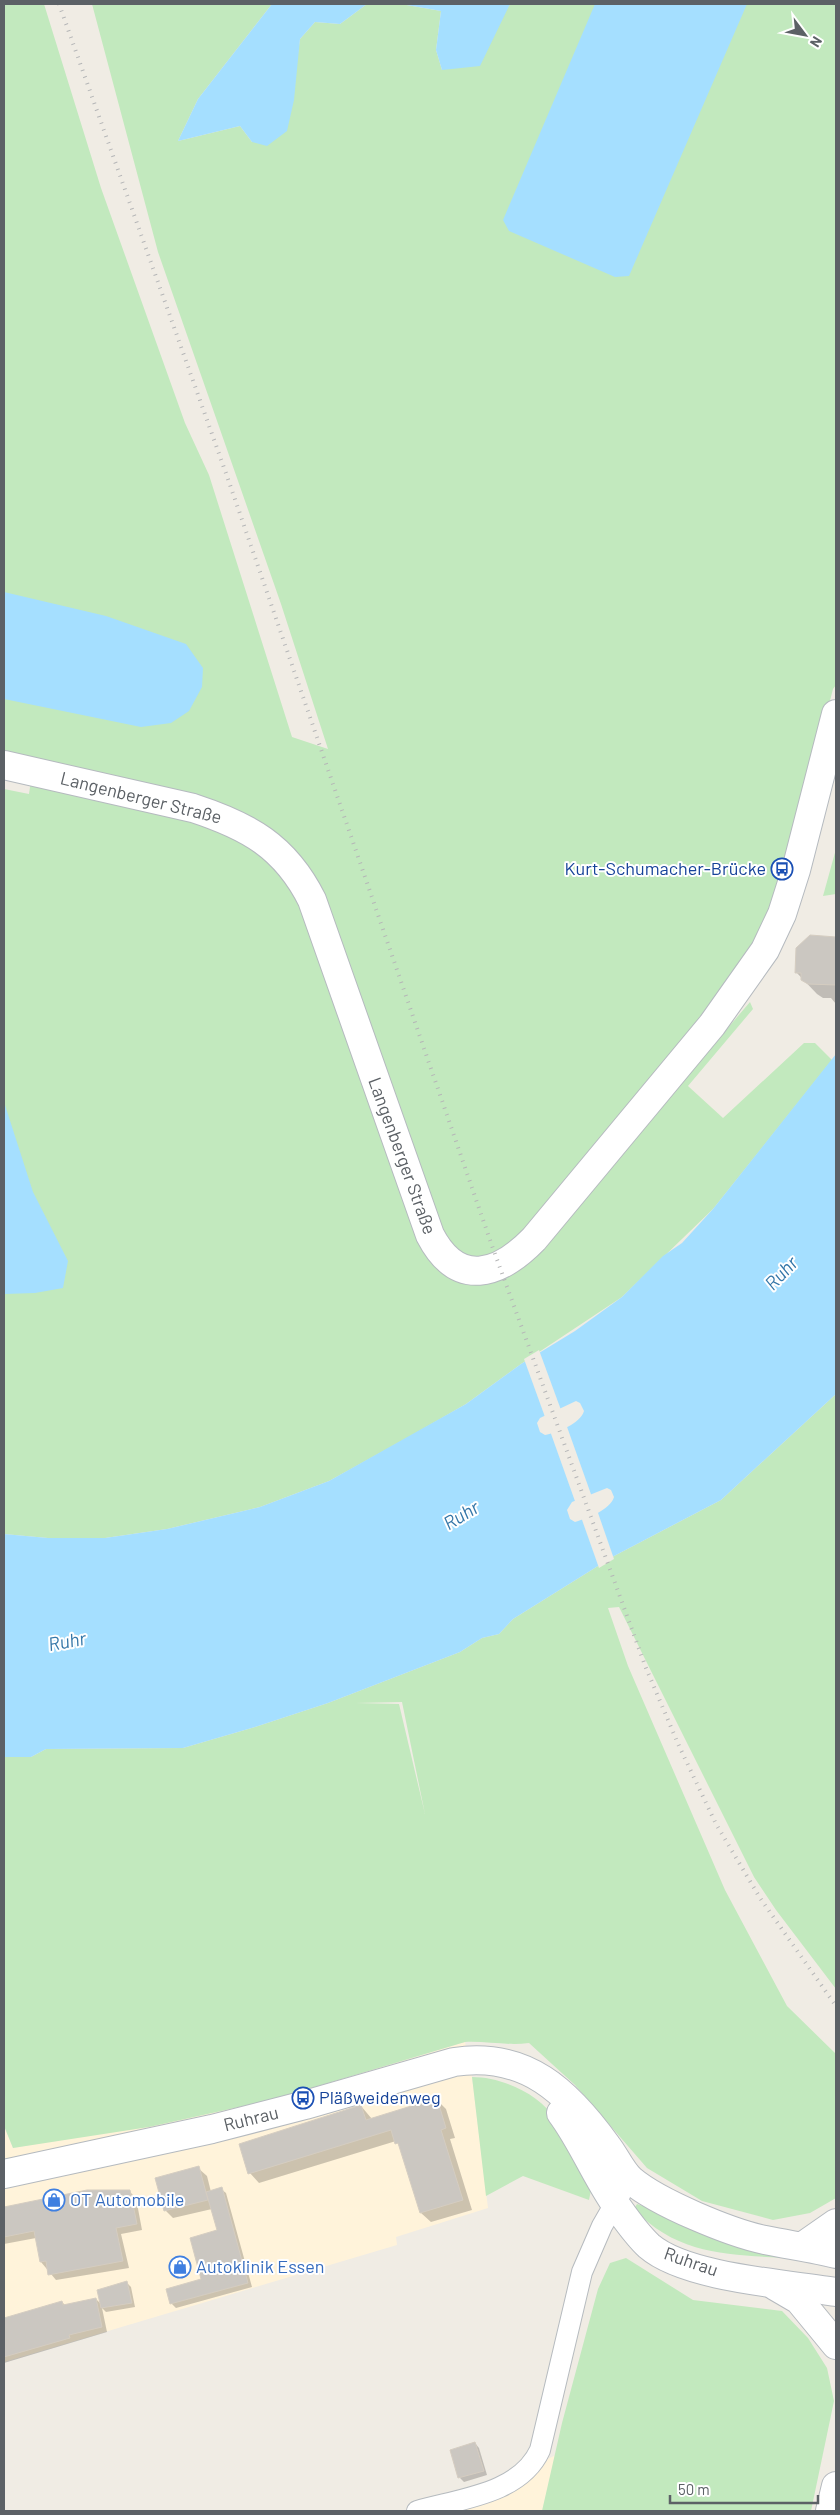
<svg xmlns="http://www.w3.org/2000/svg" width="840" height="2515" font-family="Barlow,sans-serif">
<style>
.commercial{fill:#fff3da}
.green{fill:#c2e9be;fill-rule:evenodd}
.water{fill:#a5dfff;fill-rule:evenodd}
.pier{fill:#f0ece4}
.shadow{fill:#0003}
.building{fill:#cbc7c1;stroke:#d5cdc1}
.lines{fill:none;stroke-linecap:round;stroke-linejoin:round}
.street-casing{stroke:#b6bbbf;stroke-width:22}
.secondary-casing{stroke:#b5babf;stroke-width:30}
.street{stroke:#fff;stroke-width:20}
.secondary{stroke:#fff;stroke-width:28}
.rail{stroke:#b5b6b7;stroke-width:4;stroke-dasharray:1 6;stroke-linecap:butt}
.labels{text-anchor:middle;stroke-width:4;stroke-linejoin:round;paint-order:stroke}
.street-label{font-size:18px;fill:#5c6166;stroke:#fff}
.transit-label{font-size:18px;fill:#164399;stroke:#fff;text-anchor:end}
.shop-label{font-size:18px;fill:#366cbe;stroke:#fff;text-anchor:start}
.water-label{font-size:19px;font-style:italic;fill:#3376a8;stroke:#fff}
</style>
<rect width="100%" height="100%" fill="#f0ece4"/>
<g class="commercial">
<polygon points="465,2042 472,2077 488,2208 396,2237 397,2245 4,2362 4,2126 13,2148 275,2099"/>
<polygon points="556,2455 542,2511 425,2511 533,2466"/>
</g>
<g class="green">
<polygon points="4,4 44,4 101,188 185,423 209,475 292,737 328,749 281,604 158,252 92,4 272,4 198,99 178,141 240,126 252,142 296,67 300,39 315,22 340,24 367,4 401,4 441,11 436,50 442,70 505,12 510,4 836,4 836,685 833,689 778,902 733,984 562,1194 497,1257 522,1268 750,1002 753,1009 688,1086 723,1118 804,1043 815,1043 832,1060 713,1209 622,1297 521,1364 466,1404 407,1438 329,1481 260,1507 167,1529 105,1538 48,1538 4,1534 4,789 29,794 34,759 4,752"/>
<polygon points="836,849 836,894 823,896"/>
<path d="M836,1394V1989L776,1910L754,1877L619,1607L608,1608L628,1666L725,1890L787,2006L836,2054V2198L810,2213L773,2220L702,2201L647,2168L575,2085L529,2043C508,2046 487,2041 465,2042L275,2099L149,2127L13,2148L4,2126V1757H31L46,1749L183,1748L255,1727L328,1703L460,1652L482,1638L499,1634L513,1619L614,1556L721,1500ZM402,1702L425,1814L399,1704L356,1703Z"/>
<path d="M472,2077C502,2077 540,2094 556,2120C570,2141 580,2167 591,2190L589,2200L523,2176L486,2196Z"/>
<path d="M637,2204L800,2259C736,2254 681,2259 634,2209Z"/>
<polygon points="626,2258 693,2300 782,2311 808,2338 827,2368 834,2401 811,2511 542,2511 562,2423 598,2289 610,2263"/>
</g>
<g class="water">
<polygon points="272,4 367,4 340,24 315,22 300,39 294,100 287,131 267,146 252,142 240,126 178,141 198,99"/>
<polygon points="401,4 510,4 480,66 442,70 436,50 441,11"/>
<polygon points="595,4 747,4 629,276 615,277 509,231 503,220"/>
<polygon points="4,592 106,616 186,644 203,668 202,687 189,711 171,723 141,727 4,699"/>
<path d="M836,1054V1394L721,1500L614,1556L513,1619L499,1634L482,1638L460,1652L328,1703L255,1727L183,1748L46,1749L31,1757H4V1534L48,1538H105L167,1529L260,1507L329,1481L466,1404L521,1364L575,1331L622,1297L663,1256L682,1243L713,1209ZM576,1401L580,1403L584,1411C580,1424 558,1432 545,1435L540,1432L537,1423L540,1418ZM607,1488L611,1490L614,1497C610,1510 588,1518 575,1522L570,1519L567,1510L572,1502Z"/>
<polygon points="4,1102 33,1192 68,1261 63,1288 35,1293 4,1294"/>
</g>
<g class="pier">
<polygon points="539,1350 561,1410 545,1417 524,1359"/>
<polygon points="566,1424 592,1497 576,1504 550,1431"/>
<polygon points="597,1510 614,1559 599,1568 581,1517"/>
</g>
<g class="shadow">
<polygon points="810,937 836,938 836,1004 831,998 823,998 817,994 796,972"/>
<polygon points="436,2099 446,2109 455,2138 450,2139 472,2210 431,2222 421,2213 401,2148 396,2141 259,2183 250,2173 361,2106 372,2119"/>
<polygon points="198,2168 207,2176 211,2192 221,2189 226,2193 252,2287 176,2308 171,2303 202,2280 218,2231 212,2209 173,2218 165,2210"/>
<polygon points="88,2191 129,2191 136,2198 142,2230 121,2234 129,2268 56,2280 41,2262 36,2238 4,2244 4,2208"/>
<polygon points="127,2283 131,2287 135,2307 106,2312 102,2308 107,2332 4,2363 4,2320 62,2302 65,2305 96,2299 101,2304"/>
<polygon points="475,2443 479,2448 487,2475 464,2482 459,2477"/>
</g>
<g class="building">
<polygon points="810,935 836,937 836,985 808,984 801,980 801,973 795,973 796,948"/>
<polygon points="437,2098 446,2128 441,2130 463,2200 420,2213 398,2143 395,2144 391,2130 248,2174 239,2144 361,2105 366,2120"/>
<polygon points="199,2166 208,2200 164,2211 155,2178"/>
<polygon points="222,2187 248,2283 170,2304 166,2289 201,2279 190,2238 217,2230 206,2192"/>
<polygon points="87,2190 130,2190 137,2224 116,2228 123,2261 48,2275 46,2261 40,2262 34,2231 4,2237 4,2207"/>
<polygon points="127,2281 132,2303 101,2308 97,2290"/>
<polygon points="96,2298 102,2327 69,2335 70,2338 4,2357 4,2318 62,2301 63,2305"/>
<polygon points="475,2442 484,2471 458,2478 450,2450"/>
</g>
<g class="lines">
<g class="street-casing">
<path id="street" d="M417,2511C459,2499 520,2494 540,2450L582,2272L602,2226L621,2193"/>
</g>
<g class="secondary-casing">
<g id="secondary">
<path d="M4,765L193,808C248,826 285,846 312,900L430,1235C458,1289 499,1275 534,1239L712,1025L765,950L782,914L796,870L836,714"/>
<path d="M561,2113C582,2141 595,2175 616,2205C626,2219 636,2234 649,2246C686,2278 788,2284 836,2292"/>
<path d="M4,2174L212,2129L305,2105L454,2062C526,2051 568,2092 607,2146C615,2156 621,2171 631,2180C658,2203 731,2233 765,2240C789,2245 813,2248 836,2254"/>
<polyline points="803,2246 836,2223"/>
<polyline points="775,2286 799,2300 836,2345"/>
<polyline points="830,2511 836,2486"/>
</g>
</g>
<use href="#street" class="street"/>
<use href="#secondary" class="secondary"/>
<polyline class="rail" points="59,4 228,479 491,1243 646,1668 679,1746 716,1824 760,1898 836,2006"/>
</g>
<defs>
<g id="bus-ring" transform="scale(1.125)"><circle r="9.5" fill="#fff" stroke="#1a4fb4" stroke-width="1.5"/><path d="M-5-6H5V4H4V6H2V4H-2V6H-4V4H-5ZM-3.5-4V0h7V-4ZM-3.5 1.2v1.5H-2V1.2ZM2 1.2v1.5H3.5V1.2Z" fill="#1a4fb4"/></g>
<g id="shop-ring" transform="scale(1.125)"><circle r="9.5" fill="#fff" stroke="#3f7fe0" stroke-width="1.5"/><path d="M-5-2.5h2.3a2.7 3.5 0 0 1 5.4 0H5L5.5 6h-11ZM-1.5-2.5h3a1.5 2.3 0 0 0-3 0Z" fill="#3f7fe0"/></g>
</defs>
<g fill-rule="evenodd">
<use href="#bus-ring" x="782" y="869"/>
<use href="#bus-ring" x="303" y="2098"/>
<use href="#shop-ring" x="54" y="2200"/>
<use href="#shop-ring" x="180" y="2267"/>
</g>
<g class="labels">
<g class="street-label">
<text transform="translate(141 798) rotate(14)" y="6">Langenberger Straße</text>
<text transform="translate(402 1156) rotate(70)" y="6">Langenberger Straße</text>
<text transform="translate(251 2119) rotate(-14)" y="6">Ruhrau</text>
<text transform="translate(691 2262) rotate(19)" y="6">Ruhrau</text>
</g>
<g class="transit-label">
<text x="766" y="875">Kurt-Schumacher-Brücke</text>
<text x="319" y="2104" text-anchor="start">Pläßweidenweg</text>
</g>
<g class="shop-label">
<text x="70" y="2206">OT Automobile</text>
<text x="196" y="2273">Autoklinik Essen</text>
</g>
<g class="water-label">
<text transform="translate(781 1273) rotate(-46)" y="7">Ruhr</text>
<text transform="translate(461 1515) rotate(-31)" y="7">Ruhr</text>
<text transform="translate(67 1641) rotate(-10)" y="7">Ruhr</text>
</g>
</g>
<rect width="840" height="2515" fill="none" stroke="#5c6166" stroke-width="10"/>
<g transform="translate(805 35) rotate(122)" stroke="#ffffff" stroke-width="4" paint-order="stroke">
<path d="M0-4L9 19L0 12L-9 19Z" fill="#5c6166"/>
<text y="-8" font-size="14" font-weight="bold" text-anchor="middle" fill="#5c6166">N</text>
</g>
<path d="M670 2495v8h148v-8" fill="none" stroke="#5c6166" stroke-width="2.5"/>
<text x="678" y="2495" font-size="15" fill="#5c6166" stroke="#ffffff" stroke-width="4" paint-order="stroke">50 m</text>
</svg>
